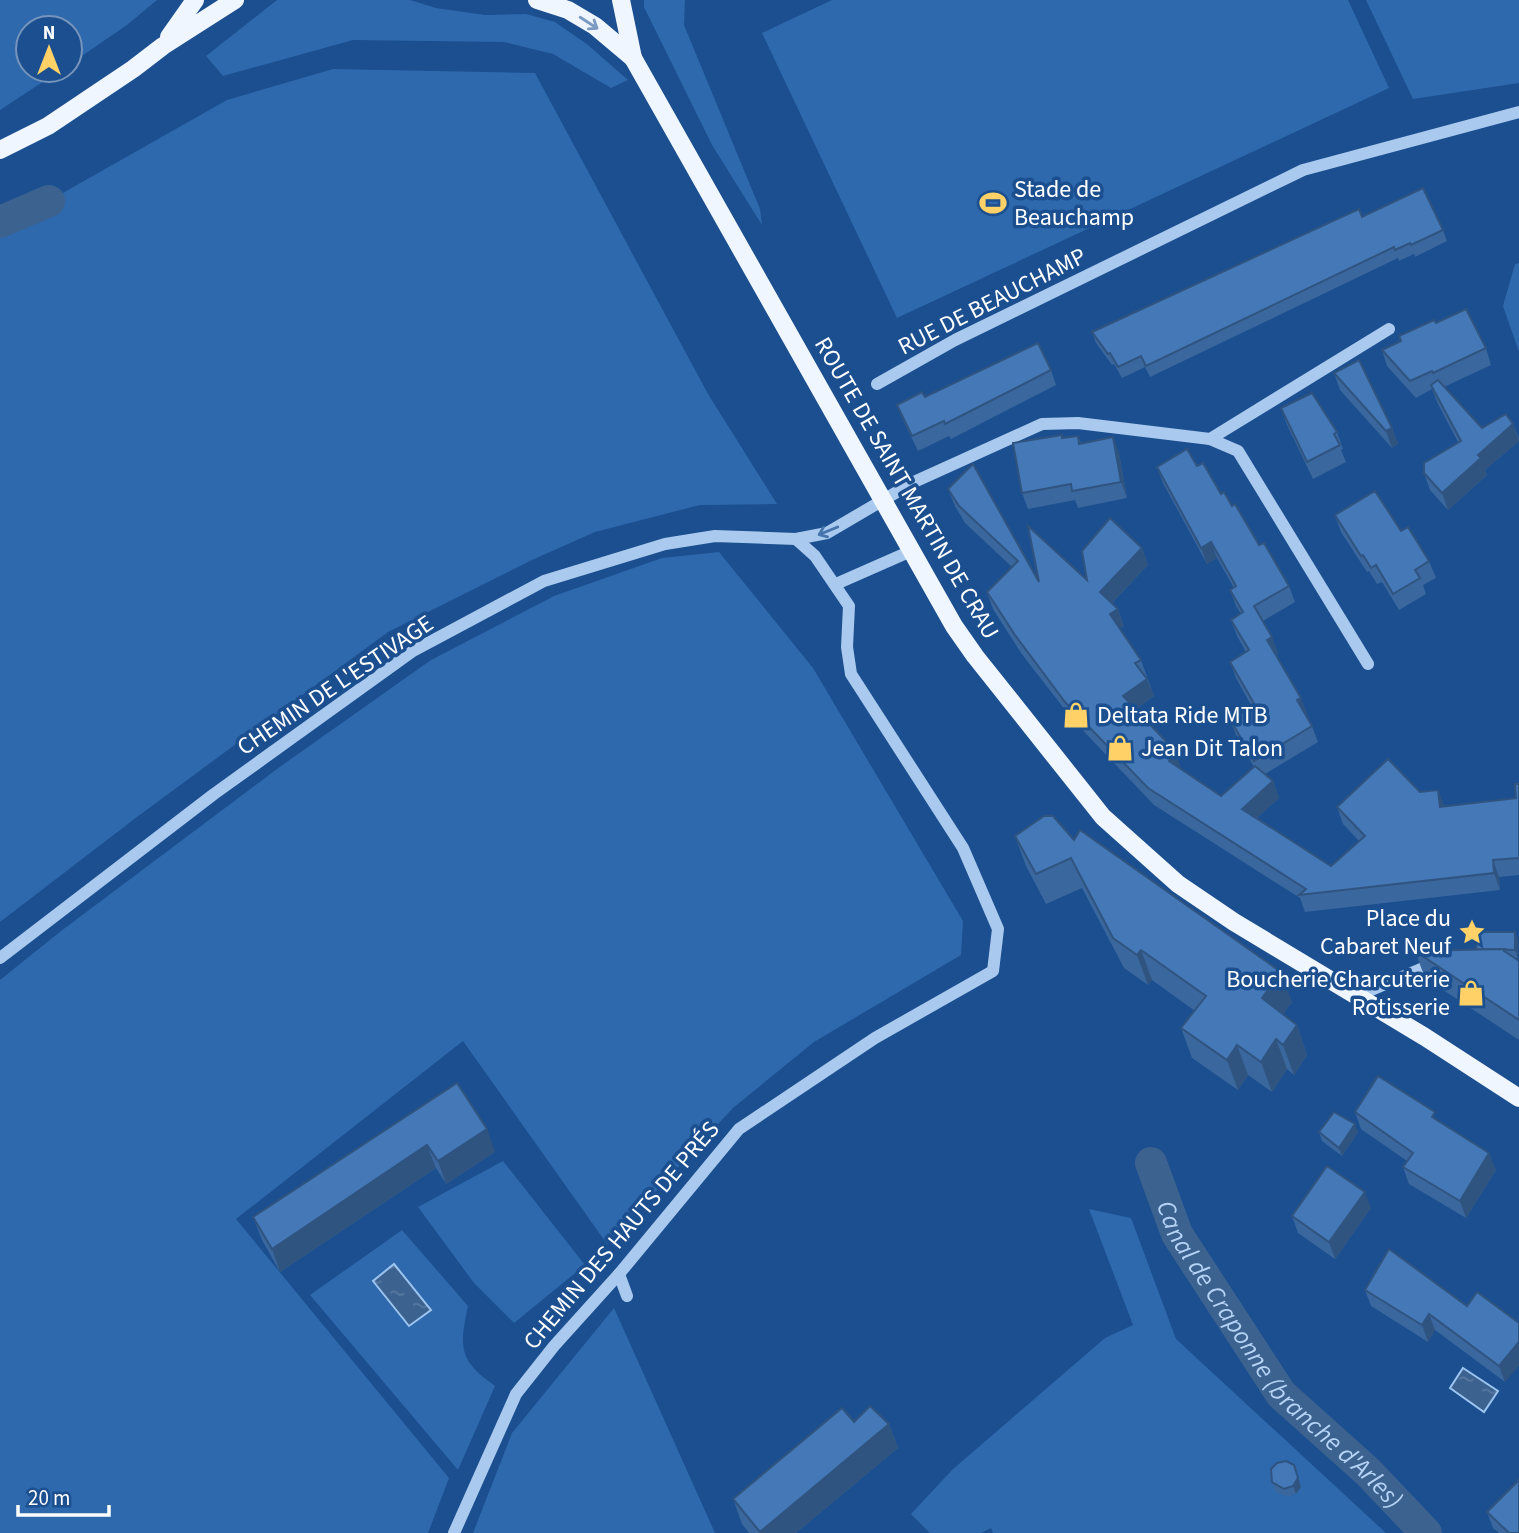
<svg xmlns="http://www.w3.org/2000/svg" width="1519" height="1533" font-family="'Source Sans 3',sans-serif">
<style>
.grass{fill:#2e69ad}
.water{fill:url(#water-ripples);stroke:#9cc4f0;stroke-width:2}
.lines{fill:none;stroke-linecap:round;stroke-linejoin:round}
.canal{stroke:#3c6290;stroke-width:32}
.minor{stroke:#a9c9ee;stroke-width:12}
.major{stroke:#f0f6ff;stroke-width:18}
.wall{fill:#3a679d}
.shaded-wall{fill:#305480}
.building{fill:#4478b7;stroke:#305480;stroke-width:2}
.oneway{stroke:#7b9ac1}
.oneway2{stroke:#4674ac}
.labels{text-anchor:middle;stroke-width:7;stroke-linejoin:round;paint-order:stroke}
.poi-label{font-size:24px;fill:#fff;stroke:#1b4f8f;text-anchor:start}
.street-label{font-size:24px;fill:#fff;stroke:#1b4f8f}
.water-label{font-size:26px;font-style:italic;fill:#b5d3f5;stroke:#1b4f8f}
</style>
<defs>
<pattern id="water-ripples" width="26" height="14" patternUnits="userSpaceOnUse" patternTransform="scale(1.75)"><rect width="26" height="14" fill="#3c6290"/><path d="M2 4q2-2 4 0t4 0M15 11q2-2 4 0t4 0" fill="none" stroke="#597aa1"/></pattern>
</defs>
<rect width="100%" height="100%" fill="#1b4f8f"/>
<g class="grass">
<polygon points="0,0 157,0 127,25 70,64 70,28 28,28 28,70 61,70 0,110"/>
<polygon points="277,0 410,0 436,8 485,15 526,14 555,22 588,45 628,80 611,88 553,54 504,42 353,40 223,76 206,56"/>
<polygon points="644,0 685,0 684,25 760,209 762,225 712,145 644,7"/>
<polygon points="832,0 1348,0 1389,88 897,318 762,33"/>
<polygon points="1366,0 1519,0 1519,83 1413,99"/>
<polygon points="333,69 535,73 708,394 777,504 700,505 595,532 532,560 388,632 137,817 0,922 0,226 22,216 227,100"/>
<polygon points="1519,263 1519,352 1503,306 1515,264"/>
<polygon points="719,552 813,668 963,921 961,955 814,1042 733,1108 607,1244 463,1041 236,1219 449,1478 428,1533 0,1533 0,980 61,931 281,766 431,660 554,596 662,558"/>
<polygon points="503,1161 585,1265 514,1323 474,1283 418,1207"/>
<polygon points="1089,1209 1131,1218 1176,1339 1386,1533 993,1533 991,1528 981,1533 930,1533 911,1514 952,1470 1105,1338 1133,1325"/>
<path d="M402,1230L468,1306C459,1348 459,1361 495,1386L458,1470L310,1295Z"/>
<polygon points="614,1308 715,1533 473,1533 512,1433"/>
</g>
<g class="water">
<polygon points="394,1264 431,1310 409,1326 373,1281"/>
<polygon points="1463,1368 1498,1391 1484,1412 1450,1388"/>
</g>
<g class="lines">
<g class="canal">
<polyline points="0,222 49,201"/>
<path id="s1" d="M1151,1163L1177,1234L1281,1394L1368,1472L1426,1533"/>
</g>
<g class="minor">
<polyline points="877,384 955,340 1303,170 1519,112"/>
<polyline points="1210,439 1389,329"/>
<polyline points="836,584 911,551"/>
<polyline points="0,958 214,794 413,651 544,581 665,544 715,536 796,539 827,533 914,482 1042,424 1078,423 1210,439 1238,451 1368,664"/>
<polyline points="1357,996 1428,966 1435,966"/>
<polyline points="619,1274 627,1296"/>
<polyline points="454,1533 516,1394 554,1346 619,1274 739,1129 875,1038 993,971 998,929 963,848 851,674 847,647 849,606 815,556 796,539"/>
</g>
<g class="major">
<polyline points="537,0 568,10 595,26 633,58"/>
<polyline points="621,0 633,58 954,626 975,656 1103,817 1178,884 1234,922 1425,1037 1519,1098"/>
<polyline points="169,37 195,0"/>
<polyline points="0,150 48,126 133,69 163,46 235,0"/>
</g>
</g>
<g class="wall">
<polygon points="1362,217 1443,230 1447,241 1415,257 1414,254 1399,261 1398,258 1150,377 1145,367 1122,378 1114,364 1112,365 1096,343 1092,332"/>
<polygon points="1436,323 1486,348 1491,365 1444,387 1482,428 1513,424 1519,439 1519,441 1485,470 1487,475 1448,510 1430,490 1424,473 1458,442 1437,402 1432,389 1416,398 1387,366 1382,350"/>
<polygon points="1051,370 1056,385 951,439 949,436 918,451 903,420 897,405 925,397"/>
<polygon points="1334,373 1392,428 1398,444 1392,448 1340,390"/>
<polygon points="1281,408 1337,432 1343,449 1341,450 1346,462 1313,479 1287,425"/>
<polygon points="1062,435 1063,438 1078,436 1081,443 1119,453 1127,498 1078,508 1075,500 1028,509 1022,493"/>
<polygon points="1197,466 1232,506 1259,545 1289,586 1295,602 1263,621 1278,653 1276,654 1307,714 1306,715 1312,726 1318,742 1265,774 1273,781 1279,798 1257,818 1331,866 1359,841 1343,824 1337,807 1420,792 1444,806 1516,798 1519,784 1519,875 1499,877 1500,890 1305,912 1300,898 1154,805 1072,719 1021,653 993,609 987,592 1012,567 965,523 955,506 948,489 1039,582 1087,580 1142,548 1148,565 1112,603 1118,609 1124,626 1120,628 1141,660 1154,696 1136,709 1181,769 1221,796 1254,767 1236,735 1230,719 1252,707 1236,678 1230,662 1246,652 1237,636 1231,620 1241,614 1236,606 1230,590 1234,588 1217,558 1207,564 1163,483 1157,467"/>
<polygon points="1335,515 1401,531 1429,561 1436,578 1423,585 1426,594 1399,610 1382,582 1377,584 1369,571 1367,572 1341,532"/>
<polygon points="1015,836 1074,840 1292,1002 1283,1014 1297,1025 1307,1055 1294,1075 1287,1069 1272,1092 1248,1075 1238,1090 1192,1058 1181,1028 1195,1011 1152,980 1148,985 1124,968 1082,888 1046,904 1026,866"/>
<polygon points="1515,932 1518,941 1518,958 1515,958 1519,961 1519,1040 1425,978 1415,951 1476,950"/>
<polygon points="457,1083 495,1152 446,1184 436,1168 280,1272 262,1240 253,1217"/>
<polygon points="1355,1112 1438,1120 1496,1170 1466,1218 1409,1184 1403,1167 1407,1161 1361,1129"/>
<polygon points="1319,1132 1358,1132 1342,1156 1322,1141"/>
<polygon points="1371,1208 1335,1259 1298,1233 1292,1216"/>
<polygon points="1365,1290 1467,1306 1477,1292 1505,1382 1435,1330 1428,1342 1371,1306"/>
<polygon points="854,1422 889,1424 898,1448 796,1533 749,1533 742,1524 733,1499"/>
<polygon points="1297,1474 1301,1487 1296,1494 1287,1497 1275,1491 1272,1482"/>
<polygon points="1487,1512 1519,1533 1499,1533 1493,1528"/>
</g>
<g class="shaded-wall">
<polygon points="1513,424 1519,441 1485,470 1487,475 1448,510 1442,493 1478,455"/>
<polygon points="1392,428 1398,444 1392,448 1386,431"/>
<polygon points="1113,437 1119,453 1127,498 1121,482"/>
<polygon points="1211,542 1217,558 1207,564 1201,548"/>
<polygon points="1142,548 1148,565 1106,609 1100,592"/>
<polygon points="1118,609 1124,626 1116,631 1110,614"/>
<polygon points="1272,637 1278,653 1273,656 1267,640"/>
<polygon points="1147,679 1154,696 1130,713 1123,696"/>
<polygon points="1301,698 1307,714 1303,716 1297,700"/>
<polygon points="1175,751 1181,768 1175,778 1169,761"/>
<polygon points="1273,781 1279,798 1248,826 1242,809"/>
<polygon points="1438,790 1445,807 1440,807"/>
<polygon points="1493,860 1499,877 1500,890 1494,873"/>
<polygon points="1515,932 1518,941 1518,958 1515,950"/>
<polygon points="1141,950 1152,980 1148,985 1137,955"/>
<polygon points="1281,972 1292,1002 1273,1028 1262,998"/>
<polygon points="1297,1025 1307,1055 1294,1075 1283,1045"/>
<polygon points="1276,1039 1287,1069 1272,1092 1261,1062"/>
<polygon points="1237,1045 1248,1075 1238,1090 1227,1060"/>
<polygon points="1355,1124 1358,1132 1342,1156 1339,1148"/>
<polygon points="487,1129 495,1152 446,1184 438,1161"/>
<polygon points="427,1145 436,1168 280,1272 272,1249"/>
<polygon points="1489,1153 1496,1170 1466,1218 1460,1201"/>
<polygon points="1365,1192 1371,1208 1335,1259 1329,1242"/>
<polygon points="1429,1314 1435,1330 1428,1342 1422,1325"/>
<polygon points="1519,1342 1519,1366 1505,1382 1499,1366"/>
<polygon points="889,1424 898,1448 796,1533 760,1533 760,1532"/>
<polygon points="1294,1465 1301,1487 1296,1494 1293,1486"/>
</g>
<g class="building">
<polygon points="1423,188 1443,230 1411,245 1410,243 1395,250 1394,247 1146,366 1141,356 1118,367 1110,353 1108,354 1092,332 1359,209 1362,217"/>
<polygon points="1466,309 1486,348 1433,373 1432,371 1410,381 1382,350 1401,341 1399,336 1434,320 1436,323"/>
<polygon points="1038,343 1051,370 945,424 944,421 912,436 897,405 922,392 925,397"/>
<polygon points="1359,360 1392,428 1386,431 1334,373"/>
<polygon points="1438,380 1482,428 1506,414 1513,424 1478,455 1481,458 1442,493 1424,473 1424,463 1461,441 1431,385"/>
<polygon points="1312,393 1337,432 1334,434 1340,445 1307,462 1281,408"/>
<polygon points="1062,435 1062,438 1078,436 1079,444 1113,437 1121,482 1072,491 1071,484 1022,493 1013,443"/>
<polygon points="1187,449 1197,466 1203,463 1221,494 1224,492 1232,506 1235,504 1259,545 1264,543 1289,586 1254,606 1272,637 1267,640 1301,698 1297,700 1312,726 1254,761 1230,719 1255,705 1230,662 1249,650 1231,620 1243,612 1230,590 1236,586 1211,542 1201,548 1157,467"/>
<polygon points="973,464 1039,582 1028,526 1087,580 1082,551 1110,518 1142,548 1100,592 1118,609 1110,614 1141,660 1135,663 1147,679 1123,696 1175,751 1169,761 1221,796 1255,766 1273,781 1242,809 1331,866 1365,836 1337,807 1388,759 1420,792 1438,790 1440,807 1516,798 1515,784 1519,784 1519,858 1493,860 1494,873 1299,895 1306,889 1148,788 1065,702 1015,635 987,592 1018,561 959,506 948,489"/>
<polygon points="1375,491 1401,531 1408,527 1429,561 1415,570 1420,578 1393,594 1376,565 1371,568 1363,555 1361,556 1335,515"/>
<polygon points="1044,816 1053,816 1074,840 1080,830 1281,972 1262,998 1297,1025 1283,1045 1276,1039 1261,1062 1237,1045 1227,1060 1181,1028 1206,996 1141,950 1137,955 1113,938 1071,858 1036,874 1015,836"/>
<polygon points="1479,932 1515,932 1515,950 1476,949"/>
<polygon points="1505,949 1504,951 1519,961 1519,1020 1415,951"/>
<polygon points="1378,1076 1435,1112 1432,1117 1489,1153 1460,1201 1403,1167 1413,1153 1355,1112"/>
<polygon points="457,1083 487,1129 438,1161 427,1145 272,1249 253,1217"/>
<polygon points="1334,1112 1355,1124 1339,1148 1319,1132"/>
<polygon points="1327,1166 1365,1192 1329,1242 1292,1216"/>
<polygon points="1389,1249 1467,1306 1477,1292 1519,1323 1519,1342 1499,1366 1429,1314 1422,1325 1365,1290"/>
<polygon points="870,1406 889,1424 760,1532 733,1499 842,1408 854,1422"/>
<polygon points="1286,1461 1294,1465 1298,1478 1293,1486 1284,1489 1272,1482 1271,1469 1277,1463"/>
<polygon points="1519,1480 1519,1533 1509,1533 1487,1512"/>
</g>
<defs><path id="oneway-shaft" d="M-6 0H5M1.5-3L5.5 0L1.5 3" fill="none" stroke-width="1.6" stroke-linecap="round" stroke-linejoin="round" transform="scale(1.75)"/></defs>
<use class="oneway" href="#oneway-shaft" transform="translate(589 23) rotate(33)"/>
<use class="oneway2" href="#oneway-shaft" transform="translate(828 531) rotate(158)"/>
<defs>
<g id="stadium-bare" transform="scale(2.1)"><path d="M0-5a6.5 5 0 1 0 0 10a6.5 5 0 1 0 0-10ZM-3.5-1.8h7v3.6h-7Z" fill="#ffd166" stroke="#1b4f8f" stroke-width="2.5" paint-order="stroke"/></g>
<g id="shop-bare" transform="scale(2.1)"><path d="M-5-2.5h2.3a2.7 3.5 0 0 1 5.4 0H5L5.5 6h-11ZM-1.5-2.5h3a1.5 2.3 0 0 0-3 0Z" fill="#ffd166" stroke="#1b4f8f" stroke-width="2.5" paint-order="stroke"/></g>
<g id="sight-bare" transform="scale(2.1)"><path d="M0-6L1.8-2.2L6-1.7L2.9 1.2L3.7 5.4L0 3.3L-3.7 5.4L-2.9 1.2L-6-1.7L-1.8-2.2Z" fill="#ffd166" stroke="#1b4f8f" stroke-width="2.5" paint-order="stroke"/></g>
</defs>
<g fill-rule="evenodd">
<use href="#stadium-bare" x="993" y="203"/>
<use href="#shop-bare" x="1076" y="715"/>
<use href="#shop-bare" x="1120" y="748"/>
<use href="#sight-bare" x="1472" y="932"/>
<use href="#shop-bare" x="1471" y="993"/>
</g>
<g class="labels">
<g class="poi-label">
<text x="1014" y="197">Stade de<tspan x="1014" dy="28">Beauchamp</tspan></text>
<text x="1097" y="723">Deltata Ride MTB</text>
<text x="1141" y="756">Jean Dit Talon</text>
<text x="1451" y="926" text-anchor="end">Place du<tspan x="1451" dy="28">Cabaret Neuf</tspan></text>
<text x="1450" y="987" text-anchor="end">Boucherie Charcuterie<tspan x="1450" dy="28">Rotisserie</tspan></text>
</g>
<g class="street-label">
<text transform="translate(992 301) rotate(-27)" y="8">RUE DE BEAUCHAMP</text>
<text transform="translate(907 488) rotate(60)" y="8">ROUTE DE SAINT MARTIN DE CRAU</text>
<text transform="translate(335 685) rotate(-34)" y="8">CHEMIN DE L'ESTIVAGE</text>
<text transform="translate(621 1235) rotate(-50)" y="8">CHEMIN DES HAUTS DE PRÉS</text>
</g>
<g class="water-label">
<text dy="9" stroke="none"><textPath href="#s1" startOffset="234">Canal de Craponne (branche d'Arles)</textPath></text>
</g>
</g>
<g transform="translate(49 49)"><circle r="33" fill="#1b4f8f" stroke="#7695bc" stroke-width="2"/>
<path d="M0-5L12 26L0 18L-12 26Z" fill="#ffd166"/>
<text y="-10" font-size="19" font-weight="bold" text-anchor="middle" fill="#ffffff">N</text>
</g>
<path d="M18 1505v10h91v-10" fill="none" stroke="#ffffff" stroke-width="3.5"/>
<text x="28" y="1505" font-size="21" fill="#ffffff" stroke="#1b4f8f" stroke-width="5" paint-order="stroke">20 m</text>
</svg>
